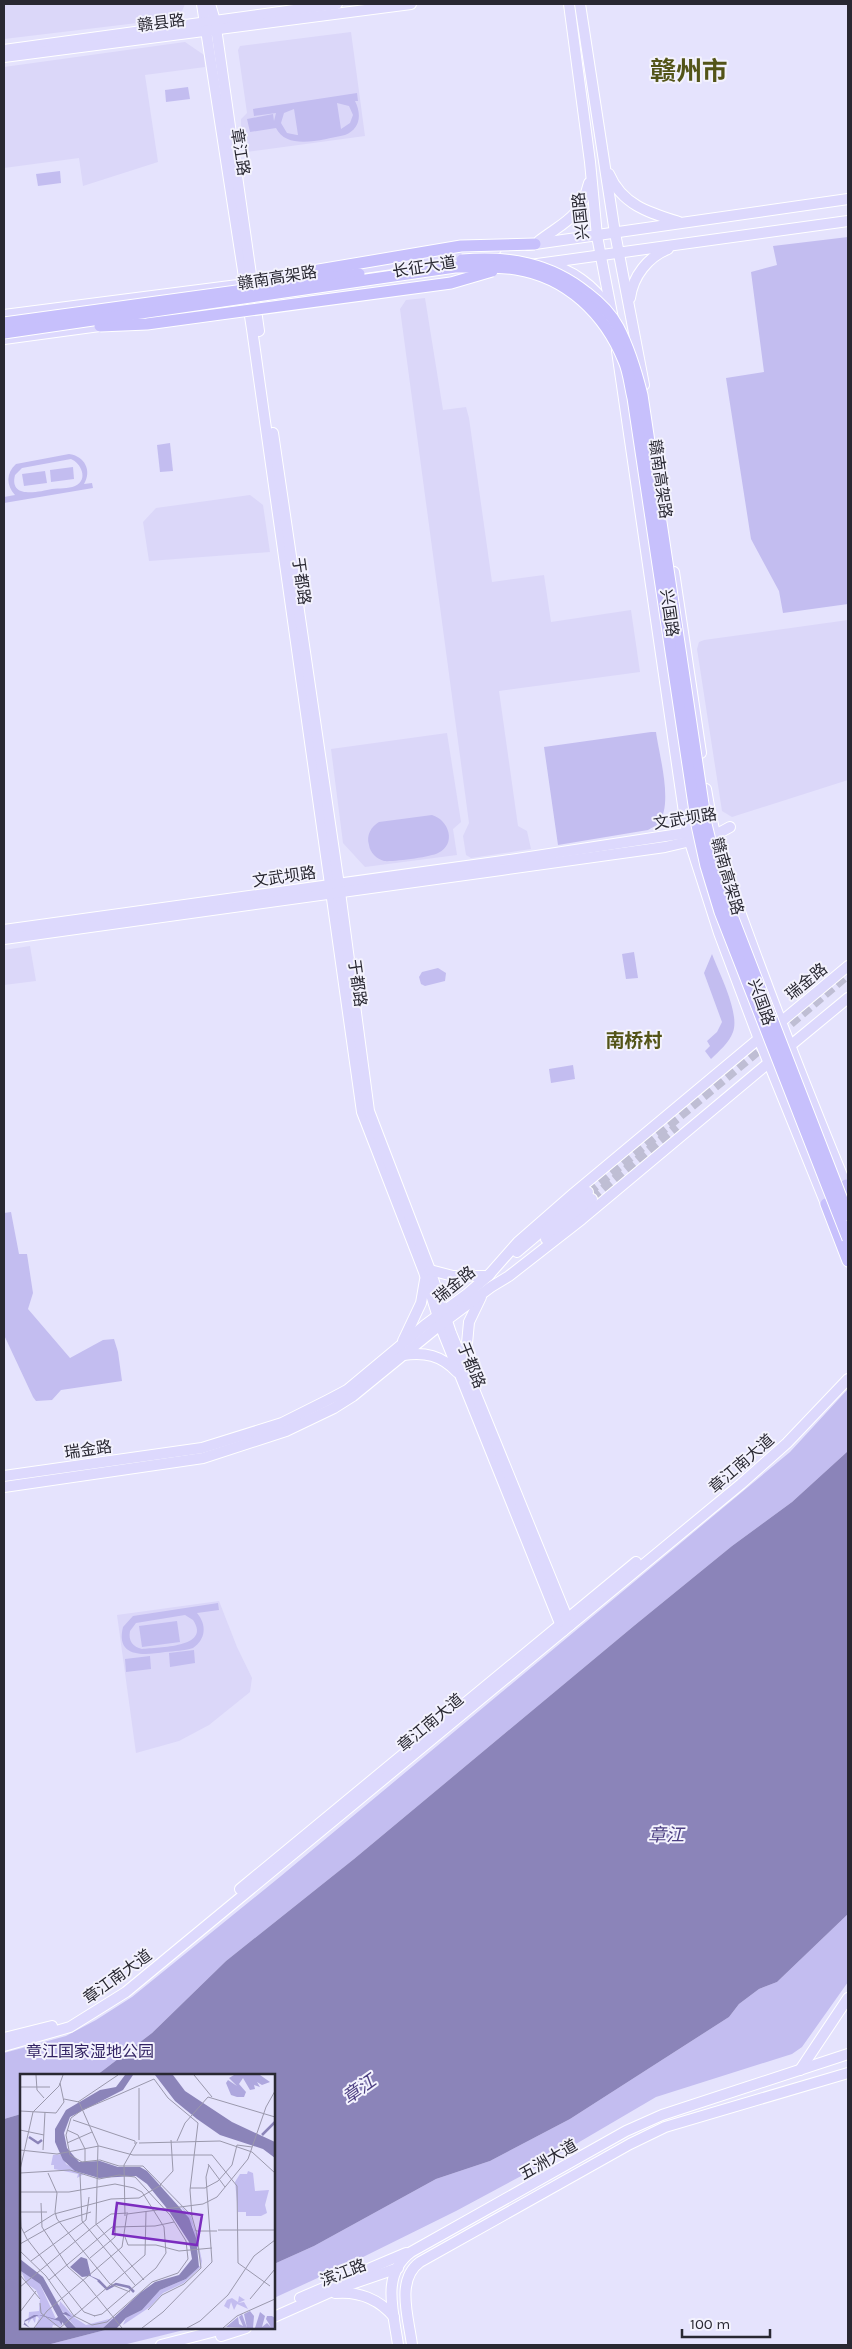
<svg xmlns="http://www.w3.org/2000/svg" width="852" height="2349" font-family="Karla,'Noto Sans SC',sans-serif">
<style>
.built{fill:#dbd7f9}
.green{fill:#c3bdf0;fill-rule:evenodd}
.water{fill:#8b84b9}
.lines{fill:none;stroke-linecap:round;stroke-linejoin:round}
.major-tunnel{stroke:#bfbed4;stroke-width:10;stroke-dasharray:10 5;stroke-linecap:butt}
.major-casing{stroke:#fff;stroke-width:12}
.highway-casing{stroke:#fff;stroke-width:13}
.major{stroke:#ddd9fd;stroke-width:10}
.highway{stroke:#c7c0fc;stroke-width:11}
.highway-bridge-casing{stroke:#fff;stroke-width:13;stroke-linecap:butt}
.highway-bridge{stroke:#c7c0fc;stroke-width:11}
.labels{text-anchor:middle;stroke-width:4;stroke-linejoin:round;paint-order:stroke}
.street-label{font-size:16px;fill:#292832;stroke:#f3f2fd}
.park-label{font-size:16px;fill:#322363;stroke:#f3f2fd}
.water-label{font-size:18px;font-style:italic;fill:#4c3f82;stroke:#f3f2fd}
.quarter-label{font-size:19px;font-weight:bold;fill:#535418;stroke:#f3f2fd}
.town-label{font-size:26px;font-weight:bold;fill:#535418;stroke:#f3f2fd}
.inset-river{fill:none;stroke:#8b84b9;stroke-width:2.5}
.inset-road{fill:none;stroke:#9a98ac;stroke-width:1}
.view{fill:#7b2cbf;fill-opacity:0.15;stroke:#7b2cbf;stroke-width:2.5}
.inset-edge{fill:none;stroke:#292832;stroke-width:2.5}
</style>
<rect width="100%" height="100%" fill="#e5e3fd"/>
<g class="built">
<polygon points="4,4 185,4 179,18 4,39"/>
<polygon points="351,32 365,136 246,152 241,127 241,119 247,113 238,50 240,46"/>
<polygon points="185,42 204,55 205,67 145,75 158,162 83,186 79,158 4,168 4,67"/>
<polygon points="425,298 443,410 466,407 469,418 492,582 544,575 551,622 631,610 640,672 499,691 518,826 527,831 531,849 471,858 466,855 463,836 469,823 400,309 406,300"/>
<polygon points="250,495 263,505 270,552 149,561 143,522 156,508"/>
<polygon points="848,620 848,780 732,817 722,811 697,649 699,642 704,640"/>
<polygon points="447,733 461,822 453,829 457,855 365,867 343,843 331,749"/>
<polygon points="30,946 36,981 4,985 4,950"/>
<polygon points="219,1601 237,1647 252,1678 250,1692 209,1725 179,1741 136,1753 117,1615"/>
</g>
<g class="green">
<polygon points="188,87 190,99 166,102 165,90"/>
<path d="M357,93L358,101H355C362,115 360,129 345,135C324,139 287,151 276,128L250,132L247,119L273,114L274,121L276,113L254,116L253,109ZM337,103L349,106L353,115L350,123L341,129ZM294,109L298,135H297L287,133L281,123L284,113Z"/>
<polygon points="60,171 61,183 38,186 36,174"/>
<polygon points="848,237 848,604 783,613 779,591 751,539 726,378 764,372 751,272 777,265 773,246"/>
<polygon points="170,443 173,471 160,472 157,445"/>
<path d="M69,454C85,456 92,471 84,484L92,483L93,488L4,503V497L15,495C6,485 6,473 16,464ZM71,459C81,463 89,480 75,486C68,489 59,488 52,489C38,492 9,499 15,475L22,468Z"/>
<polygon points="73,467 74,479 51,482 50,470"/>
<polygon points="45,471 47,483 24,486 22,474"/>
<path d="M651,732H656C659,755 674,805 658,824C656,826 651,828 648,830L558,845L544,747Z"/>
<path d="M432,815C449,820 457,844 438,853C431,857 393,862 384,861C377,859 370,853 369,845C366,835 371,827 379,822Z"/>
<polygon points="634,952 638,978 626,979 622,954"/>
<path d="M712,954C719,973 740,1013 733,1032C729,1043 719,1051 711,1059L705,1051L710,1046L707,1041L717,1032L722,1022L704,973Z"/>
<polygon points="438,968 446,973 445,981 425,986 421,984 419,977 422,972"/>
<polygon points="573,1065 575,1079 551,1083 549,1069"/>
<polygon points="11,1212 19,1254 27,1254 33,1293 28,1309 70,1358 103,1340 114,1339 118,1352 122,1381 61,1390 52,1400 36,1401 33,1397 4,1335 4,1213"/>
<polygon points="848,1389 848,1451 792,1502 732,1546 635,1625 354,1859 226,1961 152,2033 97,2075 21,2075 21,2114 4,2119 4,2053 66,2036 96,2020 132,1997 281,1876 790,1452"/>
<path d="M218,1603L219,1610L197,1613C207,1625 206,1639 193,1648C184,1651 174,1651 165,1652C146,1655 115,1659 123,1627L133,1616ZM185,1615L193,1620C212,1648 158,1647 142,1649C133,1647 128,1641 130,1631L136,1623Z"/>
<polygon points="177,1621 180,1642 142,1647 139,1626"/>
<polygon points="194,1650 195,1663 170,1667 169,1653"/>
<polygon points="150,1656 151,1669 126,1672 125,1659"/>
<polygon points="848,1914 848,1982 802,2047 792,2054 656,2097 523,2175 456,2211 357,2260 274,2298 274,2264 314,2246 436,2179 490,2161 570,2119 729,2017 739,2004 759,1989 777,1982"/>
<polygon points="113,2328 192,2328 123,2345 47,2345"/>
</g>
<g class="water">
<polygon points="848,1451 848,1914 777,1982 759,1989 739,2004 729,2017 570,2119 490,2161 436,2179 314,2246 274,2264 274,2075 97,2075 152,2033 226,1961 354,1859 635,1625 732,1546 792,1502"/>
<polygon points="21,2114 21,2328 113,2328 47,2345 4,2345 4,2119"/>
</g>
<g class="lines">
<g class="major-tunnel">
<polyline points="779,1033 848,974"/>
<polyline points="588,1192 767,1043"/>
<polyline points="592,1199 677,1127"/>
</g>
<g class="major-casing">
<g id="major">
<polyline points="202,4 252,329 362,1112 424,1272 442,1330 563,1631"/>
<polyline points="210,4 215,21 259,331"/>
<polyline points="569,4 590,162 597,236 613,319"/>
<polyline points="580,4 615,233 644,385"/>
<polyline points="4,50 337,4"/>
<polyline points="4,57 411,4"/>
<path d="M609,174C622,205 650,213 679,222"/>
<path d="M539,241C565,221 580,219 589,183"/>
<polyline points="528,245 848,199"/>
<path d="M546,264C572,269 594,286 608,307"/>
<polyline points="530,265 848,221"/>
<polyline points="364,268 496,249"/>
<path d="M630,298C633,276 648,257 668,249"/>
<polyline points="4,315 238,285"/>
<polyline points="4,339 107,325"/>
<polyline points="617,351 687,833 719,933 757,1034 826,1204"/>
<polyline points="273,433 340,892 369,1111 430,1270 451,1333 570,1625"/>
<polyline points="674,572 701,753"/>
<path d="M706,789C715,848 734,895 754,950C783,1029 814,1107 846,1185"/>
<polyline points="709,836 719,833 730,827"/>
<polyline points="4,930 503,861 692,832"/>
<polyline points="4,939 501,870 665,847 695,840"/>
<polyline points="776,1026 848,966"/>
<polyline points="785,1050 848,998"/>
<polyline points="546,1239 592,1199"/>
<polyline points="517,1252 588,1192"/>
<polyline points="430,1270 453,1276 488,1276 490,1274"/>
<polyline points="403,1341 421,1303 425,1280"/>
<path d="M403,1355C425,1352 441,1355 457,1372"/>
<polyline points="465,1365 469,1322 481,1297"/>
<polyline points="4,1476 202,1448 282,1423 328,1400 347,1390 425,1325 467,1294 488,1276 518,1242 574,1193 762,1036"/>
<polyline points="4,1487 203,1458 286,1431 334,1408 353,1396 440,1325 491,1287 509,1276 582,1219 772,1060"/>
<polyline points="240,1889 636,1562"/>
<polyline points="4,2038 52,2026"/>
<polyline points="4,2046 70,2027 126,1992 741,1484 787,1443 848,1379"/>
<polyline points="800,2070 848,1998"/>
<path d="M335,2293C358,2291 379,2299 394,2317"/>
<polyline points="300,2298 406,2253"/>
<polyline points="274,2317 337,2289 398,2268"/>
<polyline points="221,2336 246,2328"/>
<polyline points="161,2345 227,2328"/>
<path d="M398,2345C394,2313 380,2275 411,2252L626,2131L662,2115L848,2054"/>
<path d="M412,2345C409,2319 395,2280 420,2262L630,2144L665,2127L848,2073"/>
</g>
</g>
<g class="highway-casing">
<g id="highway">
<polyline points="846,1185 848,1190"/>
<polyline points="826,1204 848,1261"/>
</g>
</g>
<use href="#major" class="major"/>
<use href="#highway" class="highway"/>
<g class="highway-bridge-casing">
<g id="highway-bridge">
<path d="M462,260C508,256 550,263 587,293C599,302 611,314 618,327C629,348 636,371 642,395L706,824L716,865L731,913L848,1215"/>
<polyline points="253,281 461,246 535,244"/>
<polyline points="4,323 359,274"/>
<polyline points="100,326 147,324 451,283 492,271"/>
<path d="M4,333L455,267C475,267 496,266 516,269C567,277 605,314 624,361C629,372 630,386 633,398L697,825L706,866L720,912L848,1239"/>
</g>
</g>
<use href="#highway-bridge" class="highway-bridge"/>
</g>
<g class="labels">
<g class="street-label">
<text transform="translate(161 22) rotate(-7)" y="6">赣县路</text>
<text transform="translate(241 152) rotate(81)" y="6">章江路</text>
<text transform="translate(580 216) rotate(-96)" y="6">兴国路</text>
<text transform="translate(424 266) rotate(-9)" y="6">长征大道</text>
<text transform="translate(277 277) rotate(-9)" y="6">赣南高架路</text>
<text transform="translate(661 479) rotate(82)" y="6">赣南高架路</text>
<text transform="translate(302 581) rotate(82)" y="6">于都路</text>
<text transform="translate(670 613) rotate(82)" y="6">兴国路</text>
<text transform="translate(685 818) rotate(-9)" y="6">文武坝路</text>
<text transform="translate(284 876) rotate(-8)" y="6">文武坝路</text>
<text transform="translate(728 876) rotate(74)" y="6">赣南高架路</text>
<text transform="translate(806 981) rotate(-39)" y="6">瑞金路</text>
<text transform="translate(358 983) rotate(82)" y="6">于都路</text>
<text transform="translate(762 1002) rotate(70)" y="6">兴国路</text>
<text transform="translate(454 1284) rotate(-39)" y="6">瑞金路</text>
<text transform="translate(472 1365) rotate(68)" y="6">于都路</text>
<text transform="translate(88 1449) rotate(-8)" y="6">瑞金路</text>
<text transform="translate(741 1463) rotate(-41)" y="6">章江南大道</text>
<text transform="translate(430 1722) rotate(-40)" y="6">章江南大道</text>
<text transform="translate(117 1976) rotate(-36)" y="6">章江南大道</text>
<text transform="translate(548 2159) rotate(-30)" y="6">五洲大道</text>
<text transform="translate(343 2272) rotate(-21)" y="6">滨江路</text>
</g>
<g class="park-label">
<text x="90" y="2057">章江国家湿地公园</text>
</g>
<g class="water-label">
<text x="666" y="1841">章江</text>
<text transform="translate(359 2089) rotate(-35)" y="6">章江</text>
</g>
<g class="quarter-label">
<text x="634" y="1047">南桥村</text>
</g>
<g class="town-label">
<text x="689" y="80">赣州市</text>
</g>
</g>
<g transform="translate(20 2074)">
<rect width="255" height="255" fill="#e5e3fd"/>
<path d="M42,80L46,90L64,100L57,104L58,100L34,95V91H31L33,81ZM228,97L233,99L235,117L249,116L245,131L247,139L241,142H226V138H218L215,108L220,100H227ZM160,131L171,142L177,163L182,187L181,193L164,209L143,219L130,233L103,251L106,244L122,236L140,216L166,205L181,191L173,153ZM0,195L20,210L36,245L43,250L40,253L33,251L32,254H15L19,244L16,242L15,249L12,244L8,250L9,238L19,237L20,225L16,216L7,210ZM219,222L225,226L218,229L224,228L228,235L217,230L214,236L211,228L209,235L204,232L207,226L212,224L218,228ZM40,227L55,244L66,251L93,244L83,254H56L39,233Z" fill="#c3bdf0"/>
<path d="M214,1H240L250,8L242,11L237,8L240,13L234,11L235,15L230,16L223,4L219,10L226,18L224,23H217L211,21L206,9L208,6L217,12L209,4ZM230,237L234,242L233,254L206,253L218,243L219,250L223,252L219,243L222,240L227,254L224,240ZM240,238L245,242L242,253L247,249L251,253L246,245L247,242H252L255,244V254H235Z" fill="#aea7de"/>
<path d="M105,1H113L103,16L50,43L44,59L47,74L59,88L80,87L98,93H120L127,97L169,144L176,164L179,193L166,205L140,216L122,236L106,244L97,254H83L120,219L135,208L159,201L172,185L169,168L149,137L127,110L116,102L79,104L55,97L43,86L35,68V55L46,36L80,16L96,13ZM135,1H153L165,17L212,48L255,68V84L243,75L200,61L177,45L155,27ZM61,183L67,185L71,202L78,205L79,207L70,202L62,203L50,193ZM0,185L23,203L43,239L46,238L52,243L43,240L56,254H47L42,248V251L39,247L19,241L4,248L10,254L3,250H4V248L5,246L14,241H21L35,245L38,243L20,210L1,197Z" fill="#8b84b9"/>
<path class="inset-river" d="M242,61L255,48M9,63L18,69L22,66M78,206L87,215L96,210L109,213L114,218"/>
<path class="inset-road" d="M16,1L17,16L24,24M174,1L192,23M0,13H30M100,20L62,36L51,44L46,61L50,81L62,88L80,86L99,92H123L171,141M100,20L134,5L148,24L178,49L170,116L172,142M44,25L59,28L78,71L76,150L124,206M58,28L98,1M0,37L36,39L44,28L40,9M53,46L115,67V70M0,56L24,61M47,56L58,61L65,75V88M119,66V14M157,67L165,49L188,23L255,43M47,69L72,58M119,69L200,67L232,78L255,99M217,71L232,73M0,76L37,80L79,72L113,81H192L217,112L218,189L250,212M23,76L25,38M188,90L205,113M0,96L13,38L39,12L43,1M0,99L50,96L79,105L99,101L115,103L150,141L166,167L168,185L158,199L132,208L87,248L72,251L54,242L26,202L0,177M28,99L37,119L35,138L37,145L90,210L110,218M60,100L62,147L115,211M140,111L153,97L151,66M170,114H185L198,107L212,91L217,71M0,118H49L95,110L114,114L122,118L144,153L146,179L136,194L82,240L74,242M21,129L22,153L48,193L64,207L102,254M0,130L1,153L7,165L64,238L75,242M0,138H27M171,139L176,157H197M105,142L104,91L117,68M198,156H255M4,159L34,140L91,125L119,124L141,111M105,163L108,171H136L159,177L192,174M0,170L39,148L71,138M70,184L95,163L96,139M11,187L66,146L69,123M0,201L20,225M29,206L92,153L135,152L154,148M0,213L74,152L91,140L108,139M230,225L255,195M20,229L21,239L40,254M128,236L142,221L164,210L181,194L176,156M0,238L16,217M54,242L125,181L126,138M14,254L27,237L102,173L107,140L183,130L197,123L228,85L246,33L255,17M40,254L56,240M122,254L143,238L192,188L186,103L189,91M167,254L180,247L208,221L234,182L255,166M203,254L217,242L255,225"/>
<path class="view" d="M97,129L182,141L177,171L93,160Z"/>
<rect width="255" height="255" class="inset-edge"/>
</g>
<rect width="852" height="2349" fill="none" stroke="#292832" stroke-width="10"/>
<path d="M682 2329v8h88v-8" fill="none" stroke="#292832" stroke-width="2.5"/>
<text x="690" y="2329" font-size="15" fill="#292832" stroke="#f3f2fd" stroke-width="4" paint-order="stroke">100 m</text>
</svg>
